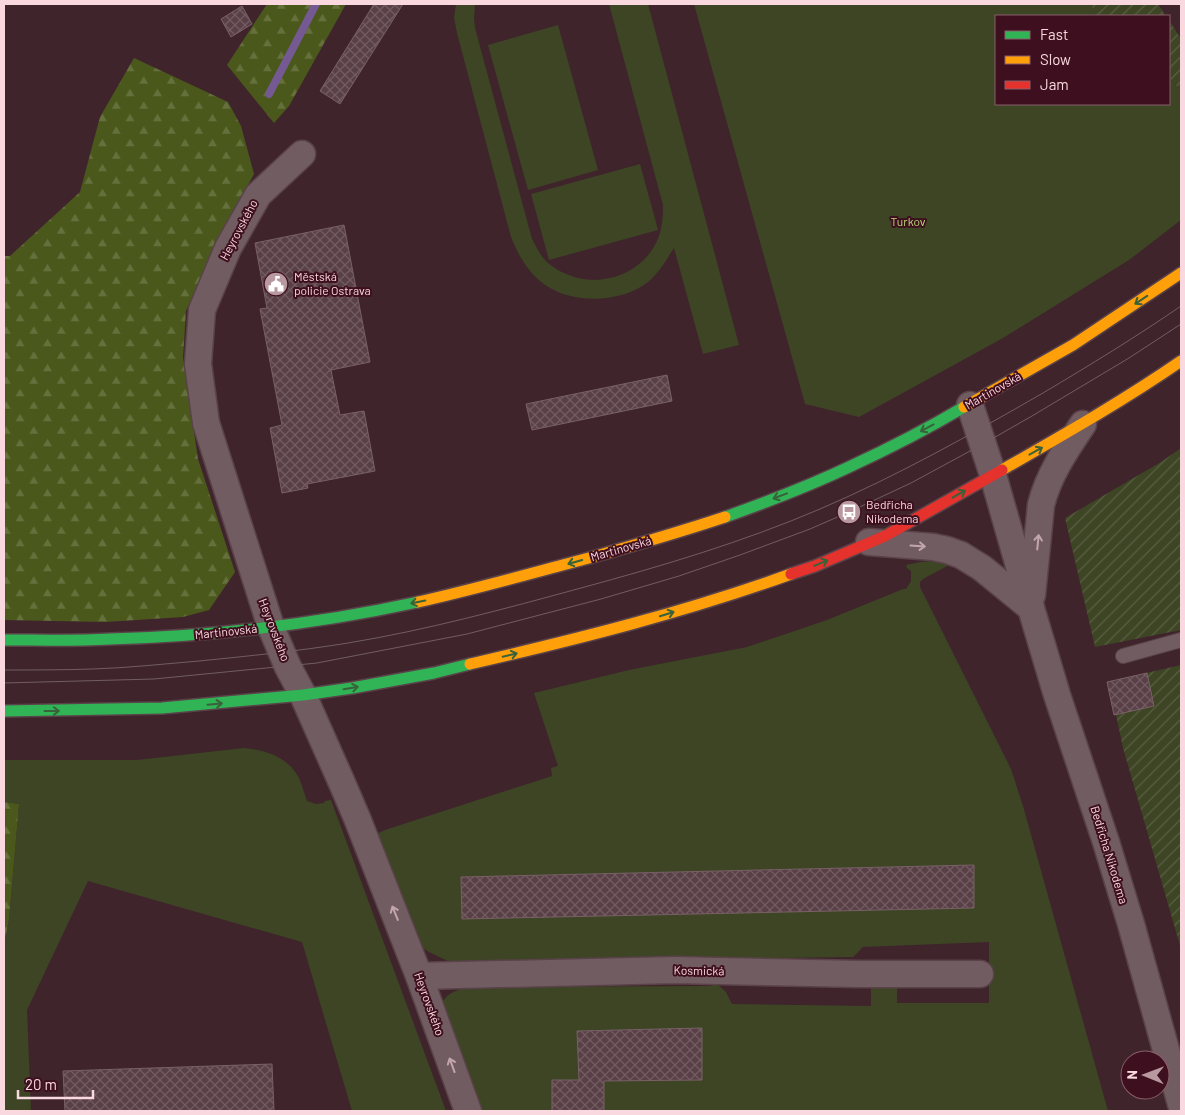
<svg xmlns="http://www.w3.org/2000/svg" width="1185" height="1115" font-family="Barlow,sans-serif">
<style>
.green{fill:#3d4524}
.forest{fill:url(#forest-firs)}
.garden{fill:url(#garden-furrows)}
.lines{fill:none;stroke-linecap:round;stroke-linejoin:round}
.stream{stroke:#755992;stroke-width:8}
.building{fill:url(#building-cross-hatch);stroke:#786066}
.lane-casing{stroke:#5a4249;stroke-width:16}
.street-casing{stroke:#5a4249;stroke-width:29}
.fast-casing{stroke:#5a4249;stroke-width:14}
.slow-casing{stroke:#5a4249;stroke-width:14}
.jam-casing{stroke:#5a4249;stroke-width:14}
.lane{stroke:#715c62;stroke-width:14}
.street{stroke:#715c62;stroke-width:26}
.fast{stroke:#30b455;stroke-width:11}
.slow{stroke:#ff9f0a;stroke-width:11}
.jam{stroke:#e5322d;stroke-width:11}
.tram{stroke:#725d63;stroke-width:1}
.oneway{stroke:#37623a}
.oneway2{stroke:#c3a6ad}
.labels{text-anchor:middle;stroke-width:4;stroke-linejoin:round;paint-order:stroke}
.park-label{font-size:12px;fill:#b9d977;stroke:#3e0f1e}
.street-label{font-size:12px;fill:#f9d8df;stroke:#3e0f1e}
.poi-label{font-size:12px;fill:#f9d8df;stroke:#3e0f1e;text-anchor:start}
</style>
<defs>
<pattern id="forest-firs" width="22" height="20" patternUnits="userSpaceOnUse" patternTransform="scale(1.25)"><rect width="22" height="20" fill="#4a591b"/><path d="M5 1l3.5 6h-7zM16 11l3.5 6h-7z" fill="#65703c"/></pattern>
<pattern id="garden-furrows" width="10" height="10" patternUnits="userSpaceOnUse" patternTransform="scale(1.25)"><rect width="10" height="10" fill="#3d4524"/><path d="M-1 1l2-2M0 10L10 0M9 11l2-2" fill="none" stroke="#5a5f43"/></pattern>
<pattern id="building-cross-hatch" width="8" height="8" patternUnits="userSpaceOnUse" patternTransform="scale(1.25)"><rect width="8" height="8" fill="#594047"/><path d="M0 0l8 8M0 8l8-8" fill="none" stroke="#725b61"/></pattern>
</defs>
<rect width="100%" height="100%" fill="#3f242c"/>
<g class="green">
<path d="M456,4H475L474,19L475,28L532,239C536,246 539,253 544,259C552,268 563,273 574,277C605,286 641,273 656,243C662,231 663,218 663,205L609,4H648L739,345L703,354L674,248C666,260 660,272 648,282C620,304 568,305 540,281C526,269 518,254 511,237L457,33L454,18Z"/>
<polygon points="694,4 1091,4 1095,16 996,16 996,104 1169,104 1169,77 1181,91 1181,220 1129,260 1003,338 859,417 805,404"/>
<polygon points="558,25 598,170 528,190 488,45"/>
<polygon points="640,164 658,230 549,260 531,194"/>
<path d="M933,561L951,564L923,579L920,582V587L1011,769L1023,806L1108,1111H472L439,1009C446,993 452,992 468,987L709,986L717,984L726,992L732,1004L871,1006V987H897V1003H989V942L863,947L853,957L450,962L429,952L421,947L373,847L378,833L388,829L552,776L551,768L558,766L534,693L629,670L747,647L827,620L903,589H906L911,581V571L907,568L906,565L920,562Z"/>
<path d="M244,748C265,750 288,757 299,778C302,785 304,793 307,801L316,804L324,803L325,801L331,800L446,1111H352L302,942L88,881L27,1010L31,1111H4V946L9,919L19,804L4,802V760H137Z"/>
</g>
<g class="forest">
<polygon points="267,4 346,4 289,106 274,123 227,65"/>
<polygon points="134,58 228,102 241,126 254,174 216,244 186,311 183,358 198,459 235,572 209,610 183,617 105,622 4,620 4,256 10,256 80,192 100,117"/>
<polygon points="4,802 19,804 9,919 4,946"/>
</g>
<g class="garden">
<polygon points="1091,4 1158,4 1166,16 1095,16"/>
<polygon points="1169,20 1181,39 1181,91 1169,77"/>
<polygon points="1181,448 1181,630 1095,647 1065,518 1161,462"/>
<polygon points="1181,665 1181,949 1123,748 1116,715 1114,715 1107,682"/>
</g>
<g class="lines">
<polyline class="stream" points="269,94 316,4"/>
</g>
<g class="building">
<polygon points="374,4 403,4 340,104 320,91"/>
<polygon points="242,6 252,24 231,37 221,19"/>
<polygon points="344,225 370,362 331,370 340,415 364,411 375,471 307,484 308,488 282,493 270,428 282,425 260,309 267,308 255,243"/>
<polygon points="667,375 672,401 532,430 526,404"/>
<polygon points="1147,673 1154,706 1114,715 1107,682"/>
<polygon points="974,865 974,908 462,919 461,877"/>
<polygon points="702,1028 702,1080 604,1081 604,1111 552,1111 552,1080 579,1080 577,1031"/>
<polygon points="272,1064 274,1111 65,1111 63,1071"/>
</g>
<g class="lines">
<g class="lane-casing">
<polyline id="lane" points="1123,656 1181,640"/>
</g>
<g class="street-casing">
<g id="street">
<polyline points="302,154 258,195 228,248 202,310 198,364 206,423 271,627 288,667 303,695 342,783 357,818 419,976 468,1111"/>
<polyline points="970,405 993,475 1031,608 1057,695 1106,842 1131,924 1181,1104"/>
<polyline points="869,542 933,547 947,550 961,555 982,568 1031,608"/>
<path d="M1032,595L1041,505C1048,476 1066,449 1083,424"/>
<polyline points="419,976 675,970 858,974 980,974"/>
</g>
</g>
<g class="fast-casing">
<g id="fast">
<path d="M725,517C767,502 809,486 849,467C888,449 927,429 964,407"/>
<path d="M4,640C39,640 75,641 110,639C214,636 317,624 418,602"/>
<polyline points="4,711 162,708 303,695 352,688 434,673 470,664"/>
</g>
</g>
<g class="slow-casing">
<g id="slow">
<polyline points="964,407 1073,345 1181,273"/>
<path d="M1002,470C1063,435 1123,401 1181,361"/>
<path d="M418,602C476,589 532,573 589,558C635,545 680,532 725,517"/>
<path d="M470,664C578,639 686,612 791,574"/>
</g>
</g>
<g class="jam-casing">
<polyline id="jam" points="791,574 815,566 885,536 1002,470"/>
</g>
<use href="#lane" class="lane"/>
<use href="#street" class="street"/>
<use href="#fast" class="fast"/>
<use href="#slow" class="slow"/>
<use href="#jam" class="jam"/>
<g class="tram">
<path d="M4,670C33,670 62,670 92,669C127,668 163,664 199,661C249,656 299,651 348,643C427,630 504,609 581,588C662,566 743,542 820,509C897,476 970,435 1043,393C1090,365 1136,337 1181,306"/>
<polyline points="4,683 154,679 317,663 467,634 601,599 679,576 740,555 810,529 849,512 911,483 983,444 1032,416 1129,358 1181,324"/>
</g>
</g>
<defs><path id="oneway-shaft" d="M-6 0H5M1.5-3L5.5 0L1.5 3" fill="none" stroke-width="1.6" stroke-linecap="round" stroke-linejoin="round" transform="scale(1.25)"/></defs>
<g class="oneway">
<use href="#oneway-shaft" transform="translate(1141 300) rotate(146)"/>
<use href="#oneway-shaft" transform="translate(927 428) rotate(152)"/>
<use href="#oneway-shaft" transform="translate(1036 451) rotate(-29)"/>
<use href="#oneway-shaft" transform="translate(959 494) rotate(-29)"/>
<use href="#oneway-shaft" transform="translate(780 496) rotate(159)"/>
<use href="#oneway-shaft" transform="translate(575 562) rotate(164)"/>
<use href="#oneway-shaft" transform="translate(821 563) rotate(-22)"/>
<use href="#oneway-shaft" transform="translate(418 602) rotate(168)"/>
<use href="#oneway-shaft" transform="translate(667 614) rotate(-17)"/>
<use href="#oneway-shaft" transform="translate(510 655) rotate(-14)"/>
<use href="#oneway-shaft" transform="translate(351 688) rotate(-9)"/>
<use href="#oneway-shaft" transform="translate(215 704) rotate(-5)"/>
<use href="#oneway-shaft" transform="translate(52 711)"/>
</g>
<g class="oneway2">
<use href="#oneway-shaft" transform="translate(1038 542) rotate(-84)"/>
<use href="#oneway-shaft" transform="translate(918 546) rotate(4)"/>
<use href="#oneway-shaft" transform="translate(395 913) rotate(-112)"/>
<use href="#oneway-shaft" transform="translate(452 1065) rotate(-110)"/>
</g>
<defs>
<g id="civic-disc" transform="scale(1.25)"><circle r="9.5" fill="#b899a0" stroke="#3e0f1e"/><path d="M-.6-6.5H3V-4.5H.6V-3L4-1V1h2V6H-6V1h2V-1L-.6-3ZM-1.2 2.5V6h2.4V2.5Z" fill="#fff"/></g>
<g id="bus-disc" transform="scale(1.25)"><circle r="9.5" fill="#b899a0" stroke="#3e0f1e"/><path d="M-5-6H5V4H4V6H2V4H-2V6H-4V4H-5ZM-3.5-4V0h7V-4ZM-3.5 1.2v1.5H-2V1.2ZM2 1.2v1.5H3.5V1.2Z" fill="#fff"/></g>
</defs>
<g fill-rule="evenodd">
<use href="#civic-disc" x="276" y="284"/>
<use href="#bus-disc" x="849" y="512"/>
</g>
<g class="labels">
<g class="park-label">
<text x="908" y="226">Turkov</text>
</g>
<g class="street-label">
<text transform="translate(239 230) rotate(-62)" y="4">Heyrovského</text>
<text transform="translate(993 391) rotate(-30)" y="4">Martinovská</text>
<text transform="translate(621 549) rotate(-16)" y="4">Martinovská</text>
<text transform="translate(274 630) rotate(69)" y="4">Heyrovského</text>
<text transform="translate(226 632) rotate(-6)" y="4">Martinovská</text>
<text transform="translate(1109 855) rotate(73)" y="4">Bedřicha Nikodema</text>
<text transform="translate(699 971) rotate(1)" y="4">Kosmická</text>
<text transform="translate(429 1004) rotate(70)" y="4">Heyrovského</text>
</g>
<g class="poi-label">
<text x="294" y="281">Městská<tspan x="294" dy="14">policie Ostrava</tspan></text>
<text x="866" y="509">Bedřicha<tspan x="866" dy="14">Nikodema</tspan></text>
</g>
</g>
<rect width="1185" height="1115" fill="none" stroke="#f9d8df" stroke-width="10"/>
<rect x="995" y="15" width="175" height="90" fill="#3e0f1e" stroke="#895f6b"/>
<rect x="1005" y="31" width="25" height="8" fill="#30b455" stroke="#895f6b"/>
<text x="1040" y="40" font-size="15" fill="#f9d8df">Fast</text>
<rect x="1005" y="56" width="25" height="8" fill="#ff9f0a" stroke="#895f6b"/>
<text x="1040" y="65" font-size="15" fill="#f9d8df">Slow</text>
<rect x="1005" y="81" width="25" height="8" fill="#e5322d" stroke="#895f6b"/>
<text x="1040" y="90" font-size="15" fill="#f9d8df">Jam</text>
<g transform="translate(1145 1075) rotate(271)"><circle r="24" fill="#3e0f1e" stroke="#895f6b"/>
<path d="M0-4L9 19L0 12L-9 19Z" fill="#b899a0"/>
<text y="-8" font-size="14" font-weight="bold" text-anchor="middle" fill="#f9d8df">N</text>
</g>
<path d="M18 1090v8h75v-8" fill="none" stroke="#f9d8df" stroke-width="2.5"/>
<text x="25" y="1090" font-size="15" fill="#f9d8df" stroke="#3e0f1e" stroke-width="4" paint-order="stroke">20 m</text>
</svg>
